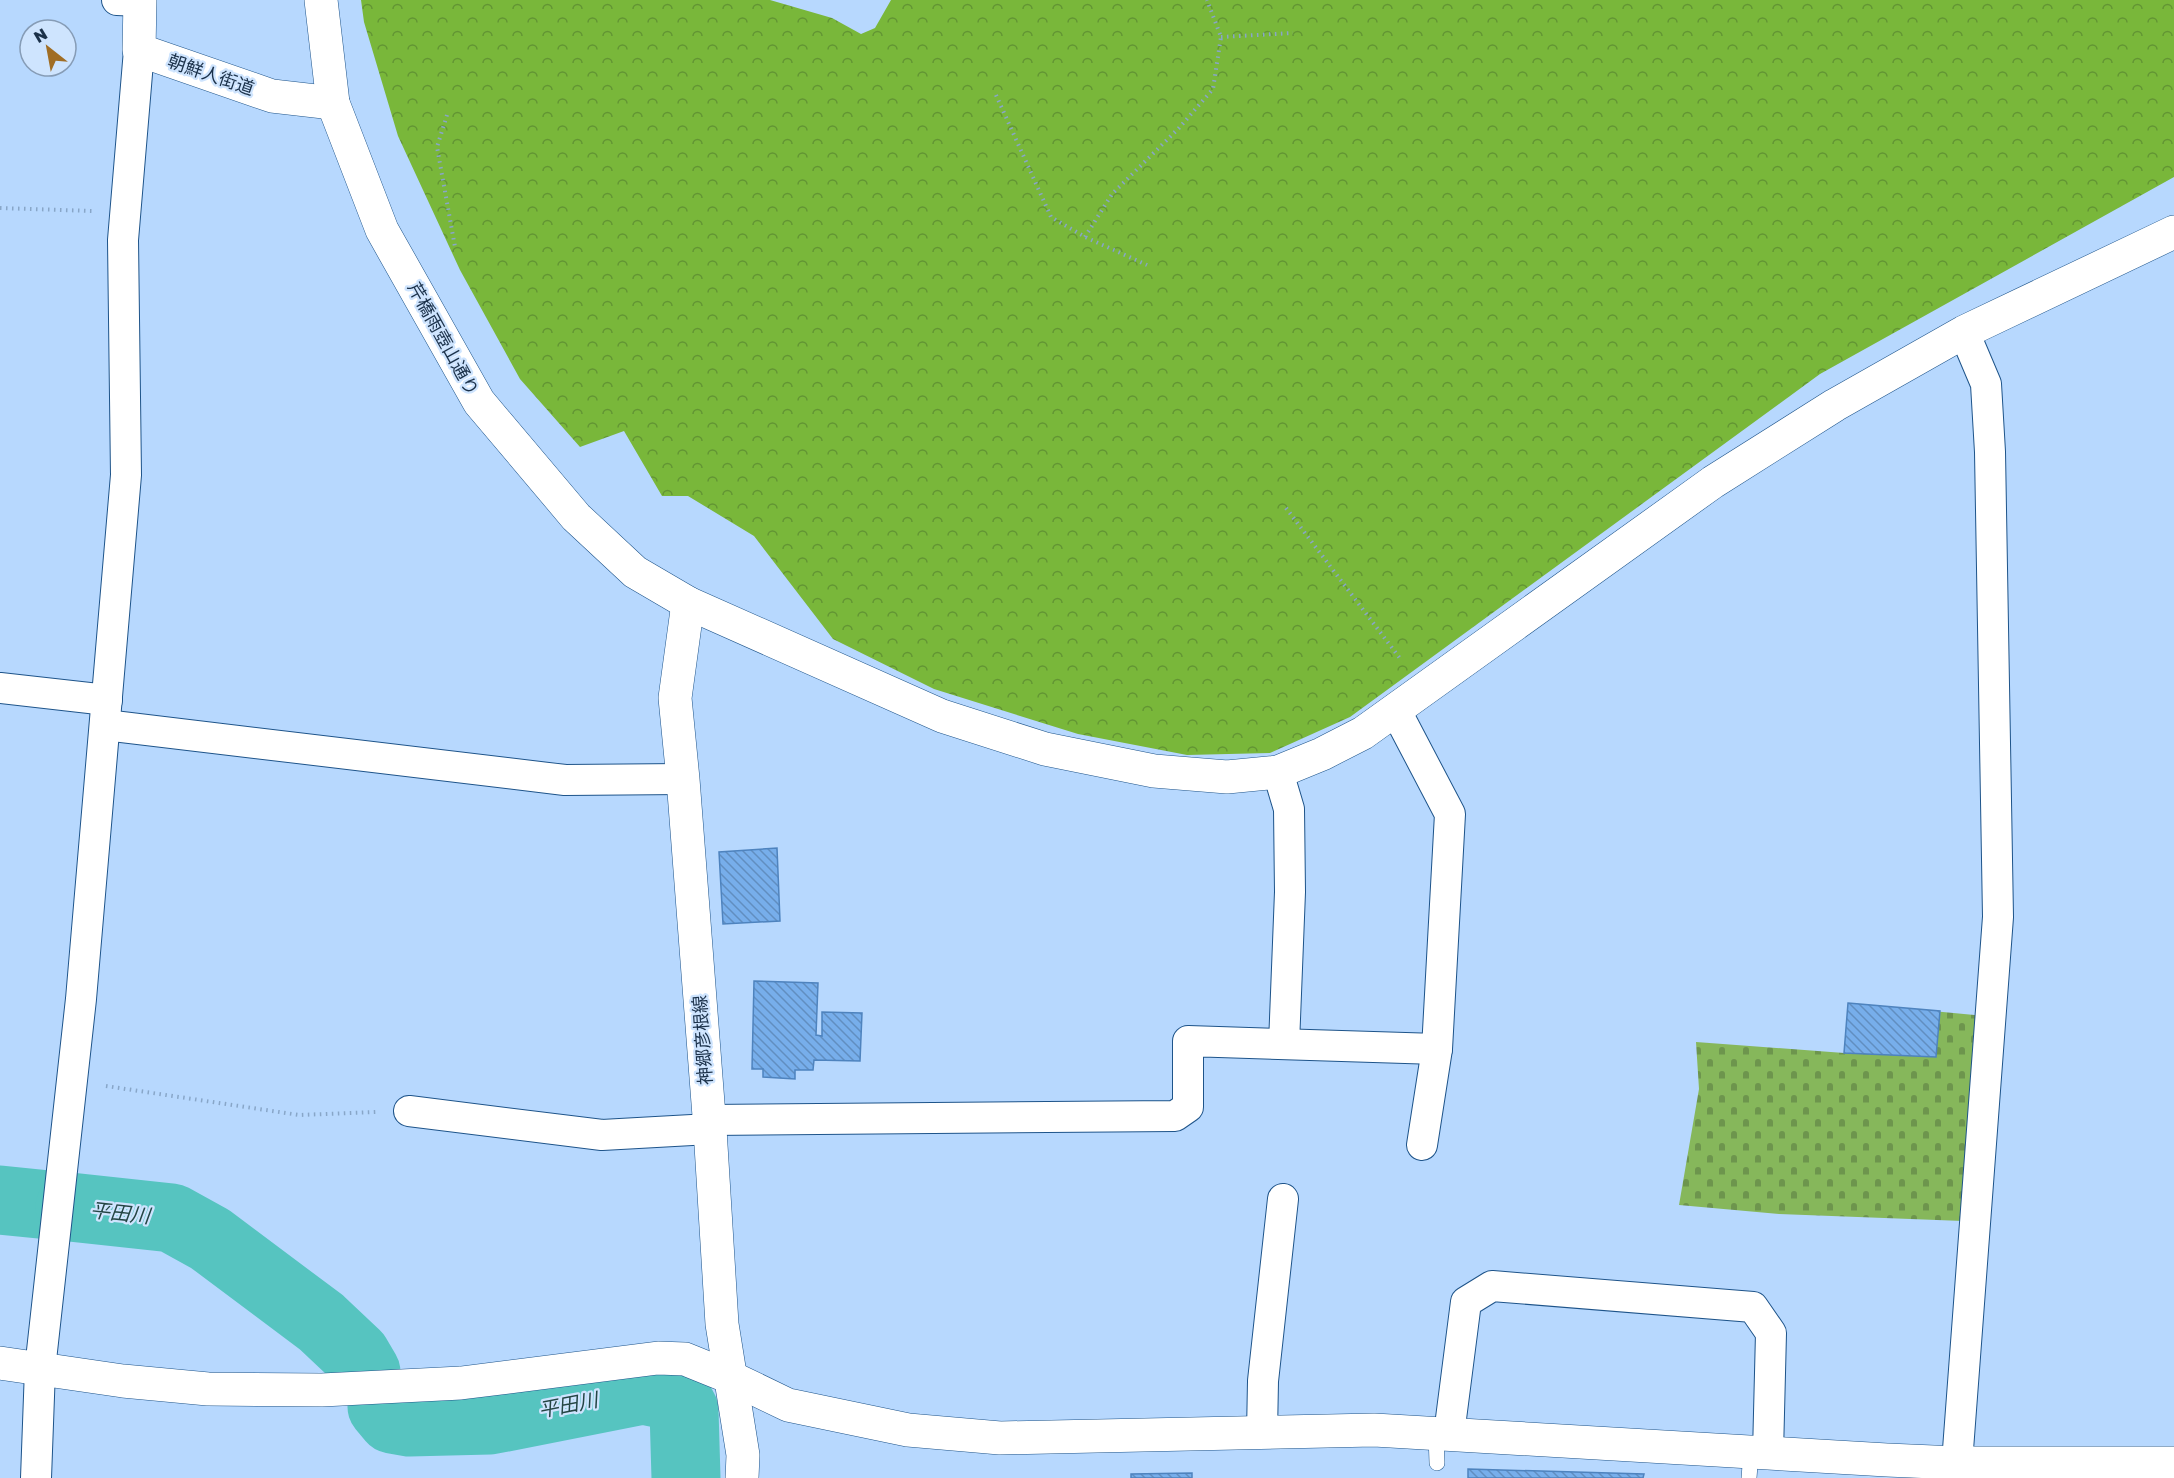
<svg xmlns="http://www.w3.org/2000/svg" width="2174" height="1478" font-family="'Golos Text','Noto Sans JP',sans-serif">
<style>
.forest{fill:url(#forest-crowns)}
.cemetery{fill:url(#cemetery-stones)}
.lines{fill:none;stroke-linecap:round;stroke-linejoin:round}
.river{stroke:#56c4c0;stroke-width:69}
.building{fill:url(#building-back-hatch);stroke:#4e83be;stroke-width:1.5}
.lane-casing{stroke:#1e548a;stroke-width:16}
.street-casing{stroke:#1e548a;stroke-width:32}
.secondary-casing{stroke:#1e548a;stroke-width:34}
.path{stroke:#88a6c8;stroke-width:4;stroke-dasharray:1.5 4.5;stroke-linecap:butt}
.lane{stroke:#fff;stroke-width:15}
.street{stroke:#fff;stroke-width:30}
.secondary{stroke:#fff;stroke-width:33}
.labels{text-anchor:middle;stroke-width:4.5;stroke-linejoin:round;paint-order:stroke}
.street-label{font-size:18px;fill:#1b314a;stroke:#cee4fe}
.water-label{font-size:20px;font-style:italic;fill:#244544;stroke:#cee4fe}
</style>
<defs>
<pattern id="forest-crowns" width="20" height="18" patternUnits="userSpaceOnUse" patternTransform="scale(1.5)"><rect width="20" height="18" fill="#79b73a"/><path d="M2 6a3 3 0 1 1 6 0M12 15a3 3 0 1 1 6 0" fill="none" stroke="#629533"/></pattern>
<pattern id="cemetery-stones" width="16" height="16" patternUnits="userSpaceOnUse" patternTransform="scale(1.5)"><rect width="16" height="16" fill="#86b75b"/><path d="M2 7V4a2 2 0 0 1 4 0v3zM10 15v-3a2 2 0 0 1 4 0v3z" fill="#6d954d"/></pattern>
<pattern id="building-back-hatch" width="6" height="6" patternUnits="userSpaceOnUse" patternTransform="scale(1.5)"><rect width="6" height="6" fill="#77aeeb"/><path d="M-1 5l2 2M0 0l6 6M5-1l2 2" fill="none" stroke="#618ec0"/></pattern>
</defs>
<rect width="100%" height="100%" fill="#b7d8fe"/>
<polygon class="forest" points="361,0 770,0 832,18 861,34 875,28 891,0 2174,0 2174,177 1820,374 1350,717 1270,753 1187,755 1078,734 934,689 833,639 754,536 688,496 662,496 624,431 580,447 520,379 460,270 398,136 364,22"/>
<polygon class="cemetery" points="1848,1003 1985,1016 1963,1221 1779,1214 1679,1205 1699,1089 1696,1042 1844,1053"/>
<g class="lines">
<g class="river">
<polyline points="0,1200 49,1205"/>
<polyline points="70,1207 172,1218 210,1239 321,1322 356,1355 366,1372"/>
<polyline points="382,1407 392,1419 409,1422 490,1420 643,1390 677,1397 684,1410 686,1478"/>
</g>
</g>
<g class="building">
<polygon points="777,848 780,921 723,924 719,852"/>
<polygon points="754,981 818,983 816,1035 822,1036 822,1012 862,1013 860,1061 814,1060 813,1070 795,1070 795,1079 763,1077 763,1069 752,1069"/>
<polygon points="1848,1003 1940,1011 1936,1057 1844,1053"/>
<polygon points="1468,1469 1644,1474 1643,1478 1468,1478"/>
<polygon points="1192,1473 1192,1478 1131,1478 1131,1474"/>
</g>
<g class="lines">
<g class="lane-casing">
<g id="lane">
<polyline points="1436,1434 1437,1463"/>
<polyline points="1749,1478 1751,1452"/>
</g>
</g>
<g class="street-casing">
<g id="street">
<polyline points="117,0 140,1"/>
<polyline points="0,688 107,700"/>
<polyline points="1396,711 1450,814 1437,1049 1422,1145"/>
<polyline points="105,725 565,780 683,779"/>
<polyline points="1278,772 1289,809 1290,892 1284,1044"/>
<polyline points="409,1111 602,1135 710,1129"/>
<polyline points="709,1120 1175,1116 1188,1107 1188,1041 1437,1049"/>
<polyline points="1262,1433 1263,1381 1283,1199"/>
<polyline points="1449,1434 1466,1302 1492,1286 1753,1307 1771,1333 1768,1453"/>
<polyline points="1957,1463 1998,917 1990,452 1986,384 1964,332"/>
<polyline points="36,1478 40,1369 81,999 126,475 123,240 139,50"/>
</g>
</g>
<g class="secondary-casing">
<g id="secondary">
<polyline points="140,0 139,50 272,96 333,103"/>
<polyline points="321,0 333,103 382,230 479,402 576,517 635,572 688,603 942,716 1045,749 1154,771 1227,777 1278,772 1322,754 1363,733 1713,482 1835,405 1964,332 2174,232"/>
<polyline points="688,603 675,698 683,779 710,1129 722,1324 743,1455 742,1478"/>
<polyline points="0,1363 123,1381 208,1389 322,1390 461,1383 658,1358 685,1359 732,1378 788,1405 908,1430 1000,1438 1374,1430 1887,1460 1957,1463 2174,1463"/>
</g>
</g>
<g class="path">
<polyline points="1221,37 1293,33"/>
<polyline points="996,95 1051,217 1085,237 1147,265"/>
<polyline points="447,115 437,147 455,247"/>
<polyline points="0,208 92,211"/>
<polyline points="1085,237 1112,194 1179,128 1213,89 1221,37 1207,0"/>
<polyline points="1286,508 1402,661"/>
<polyline points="106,1086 299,1115 376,1112"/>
</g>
<use href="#lane" class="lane"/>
<use href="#street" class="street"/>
<use href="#secondary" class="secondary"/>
</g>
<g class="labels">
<g class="street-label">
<text transform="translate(211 75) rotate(19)" y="6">朝鮮人街道</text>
<text transform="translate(443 339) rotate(61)" y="6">芹橋雨壺山通り</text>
<text transform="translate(703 1040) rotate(-94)" y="6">神郷彦根線</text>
</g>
<g class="water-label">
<text transform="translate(120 1213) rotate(6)" y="7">平田川</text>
<text transform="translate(568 1405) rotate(-11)" y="7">平田川</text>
</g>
</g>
<g transform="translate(48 48) rotate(329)"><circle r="28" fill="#cee4fe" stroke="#869cb6" stroke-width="1.5"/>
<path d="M0-4.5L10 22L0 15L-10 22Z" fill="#a06d24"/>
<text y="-9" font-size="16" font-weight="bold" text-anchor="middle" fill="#1b314a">N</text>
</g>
</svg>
